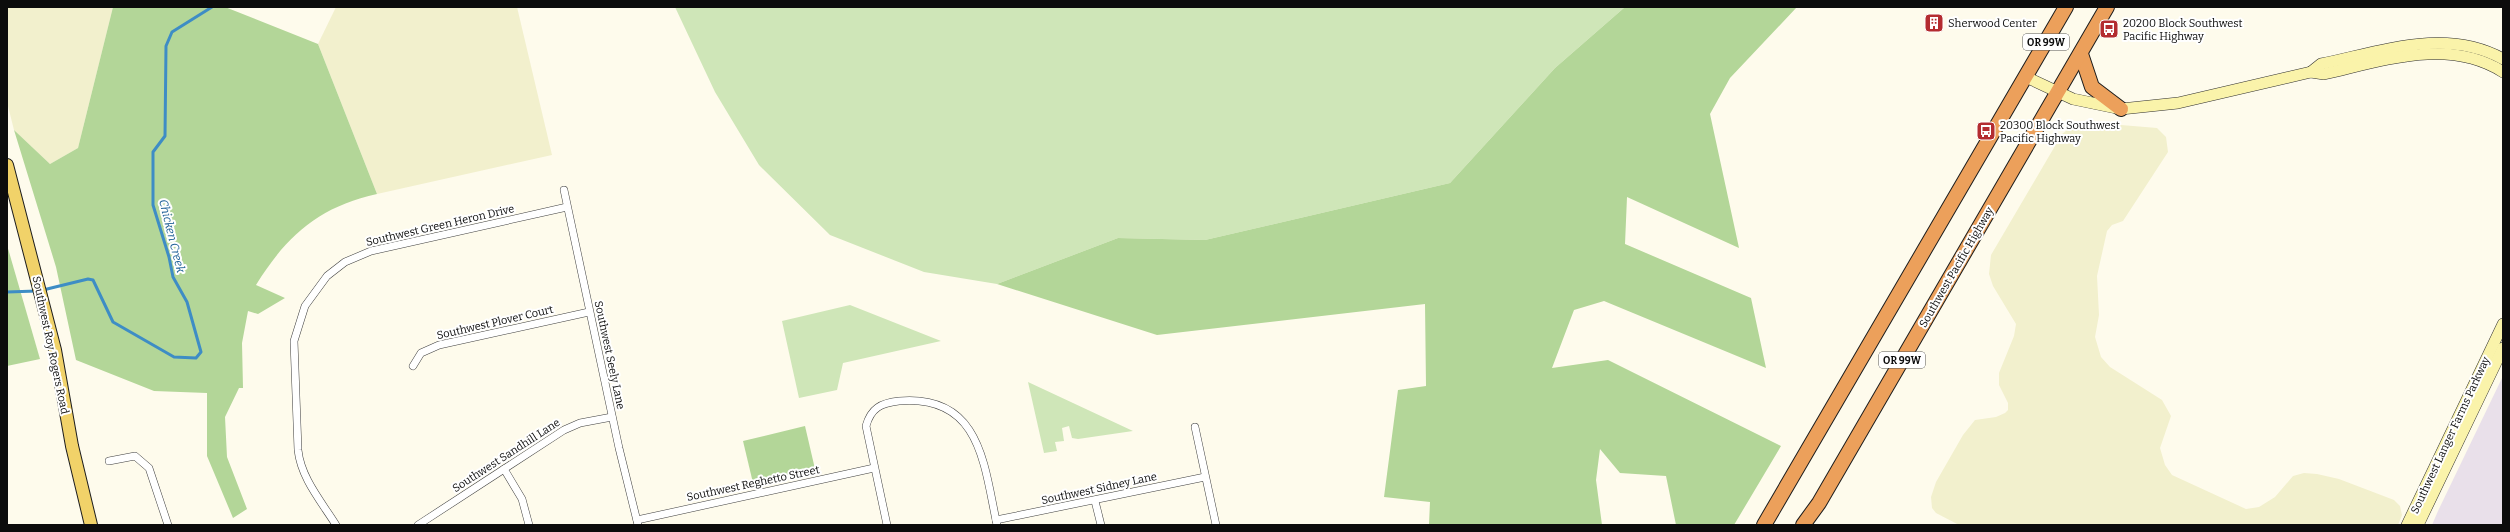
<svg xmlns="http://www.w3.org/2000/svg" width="2510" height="532" font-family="Bitter,serif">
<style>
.industrial{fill:#e9e0ea}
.farmland{fill:#f2f0cd}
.green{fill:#cfe6b8}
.forest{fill:#b3d698}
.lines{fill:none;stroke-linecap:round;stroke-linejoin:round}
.stream{stroke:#3e8dc5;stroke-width:3}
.street-casing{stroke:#3f3f3f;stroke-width:8}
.secondary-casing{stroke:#2e2e2e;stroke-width:12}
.primary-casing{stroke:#1d1d1d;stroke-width:14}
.highway-casing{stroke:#1d1d1d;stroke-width:16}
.street{stroke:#fff;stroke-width:7}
.secondary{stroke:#faf3aa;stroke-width:11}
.primary{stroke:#f1d269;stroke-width:12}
.highway{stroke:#eca05b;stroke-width:14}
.labels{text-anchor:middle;stroke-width:4;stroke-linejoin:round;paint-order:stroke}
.shield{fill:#fff;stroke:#555;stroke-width:1}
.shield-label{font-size:10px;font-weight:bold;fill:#0c0c0c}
.poi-label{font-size:11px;fill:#0c0c0c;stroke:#fff;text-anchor:start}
.street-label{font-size:11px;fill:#0c0c0c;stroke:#fff}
.water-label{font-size:12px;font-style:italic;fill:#1d5f96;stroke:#fff}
</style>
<rect width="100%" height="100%" fill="#fefbec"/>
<polygon class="industrial" points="2503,376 2503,525 2432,525 2438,511"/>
<g class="farmland">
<polygon points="7,7 113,7 78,148 50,164 14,130 7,102"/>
<polygon points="336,7 517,7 552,155 377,194 318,44"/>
<polygon points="2085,122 2157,128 2166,137 2168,152 2123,221 2112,225 2107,231 2097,276 2099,315 2095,337 2101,357 2110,367 2162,400 2171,416 2160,448 2165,465 2172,475 2246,509 2259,507 2275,497 2293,476 2304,473 2317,474 2339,479 2394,500 2400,506 2402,515 2398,525 1959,525 1936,513 1932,508 1931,497 1936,482 1963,435 1975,420 1996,417 2005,413 2008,410 2008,403 1999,385 1999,373 2014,336 2016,324 1993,286 1989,274 1991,255 2062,134 2075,124"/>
</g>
<g class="green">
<polygon points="675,7 1625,7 1555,68 1450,183 1205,240 1118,238 997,284 924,272 830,235 759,165 715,92"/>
<polygon points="850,305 941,341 843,363 837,390 799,398 782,321"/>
<polygon points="1028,382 1133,431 1078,439 1072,438 1069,426 1062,428 1064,441 1055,442 1057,451 1044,453"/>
</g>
<g class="forest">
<path d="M113,7H225L318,44L377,194C319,207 287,235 256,285L285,298L258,314L248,311L242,343L243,388H239L225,417L227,457L247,509L233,518L207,456V393L154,391L76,360L56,267L14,130L50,164L78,148Z"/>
<polygon points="1625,7 1797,7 1730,78 1710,114 1739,248 1627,197 1625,244 1751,298 1766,368 1604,301 1574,310 1552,368 1608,360 1781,446 1734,525 1676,525 1666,476 1620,473 1600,449 1596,480 1602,525 1429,525 1430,502 1384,497 1398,390 1426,386 1425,304 1157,335 997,284 1118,238 1205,240 1450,183 1555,68"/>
<polygon points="7,245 40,359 7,366"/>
<polygon points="805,426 815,469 753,483 743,441"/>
</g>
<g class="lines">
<g class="stream">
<polyline points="43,290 88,279 93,280 113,322 174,357 196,358 201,352 187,302 173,277 169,257 153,205 153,152 165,136 166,46 172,32 212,7"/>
<polyline points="7,292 37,291"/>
</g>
<g class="street-casing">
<g id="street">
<polyline points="564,190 619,448 638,525"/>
<polyline points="413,366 421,353 439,345 589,312"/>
<polyline points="1195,427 1216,525"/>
<polyline points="109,461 135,456 149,468 168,525"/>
<polyline points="504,469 522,499 529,525"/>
<polyline points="1095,501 1101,525"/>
<polyline points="637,520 874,468"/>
<polyline points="996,520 1205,477"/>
<path d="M336,525C321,501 301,478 298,450L294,341L305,306L327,276L345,262L371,251L567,207"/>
<polyline points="418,525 564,430 580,423 612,417"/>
<path d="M887,525L866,426C871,408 881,403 899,401C981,394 984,465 997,525"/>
</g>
</g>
<g class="secondary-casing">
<g id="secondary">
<path d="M2311,72L2321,64C2380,52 2445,27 2503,59"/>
<path d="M2026,77L2073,99L2121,109L2178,103L2311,72L2324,74C2382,61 2448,37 2503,72"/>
<polyline points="2407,525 2503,324"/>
<polyline points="2418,525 2503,348"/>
</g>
</g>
<g class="primary-casing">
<polyline id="primary" points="7,165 55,350 72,446 91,525"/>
</g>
<g class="highway-casing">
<g id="highway">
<polyline points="2081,54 2092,87 2121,109"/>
<polyline points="1764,525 2066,7"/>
<polyline points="1803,525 1819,503 2107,7"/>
</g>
</g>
<use href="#street" class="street"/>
<use href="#secondary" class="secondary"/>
<use href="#primary" class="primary"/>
<use href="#highway" class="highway"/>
</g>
<defs>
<g id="building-square" transform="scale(1)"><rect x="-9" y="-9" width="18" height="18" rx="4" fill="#b42c30" stroke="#fff"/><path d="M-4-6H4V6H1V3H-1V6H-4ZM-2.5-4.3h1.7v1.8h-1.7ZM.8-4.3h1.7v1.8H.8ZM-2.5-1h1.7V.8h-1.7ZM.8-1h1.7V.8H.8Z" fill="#fff"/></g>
<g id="bus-square" transform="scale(1)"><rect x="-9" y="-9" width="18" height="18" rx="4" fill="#b42c30" stroke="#fff"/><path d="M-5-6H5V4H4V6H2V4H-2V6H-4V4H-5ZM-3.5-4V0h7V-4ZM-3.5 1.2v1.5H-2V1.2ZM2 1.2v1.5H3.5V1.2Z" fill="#fff"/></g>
</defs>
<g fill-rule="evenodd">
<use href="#building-square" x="1934" y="23"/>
<use href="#bus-square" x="2109" y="29"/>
<use href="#bus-square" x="1986" y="131"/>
</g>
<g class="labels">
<g class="shield">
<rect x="2023" y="34" width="46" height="16" rx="3"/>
<rect x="1879" y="352" width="46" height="16" rx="3"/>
</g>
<g class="shield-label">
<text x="2046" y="46">OR 99W</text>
<text x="1902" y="364">OR 99W</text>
</g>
<g class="poi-label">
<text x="1948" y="27">Sherwood Center</text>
<text x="2123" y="27">20200 Block Southwest<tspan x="2123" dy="13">Pacific Highway</tspan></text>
<text x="2000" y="129">20300 Block Southwest<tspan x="2000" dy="13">Pacific Highway</tspan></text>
</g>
<g class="street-label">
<text transform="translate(440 225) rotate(-13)" y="4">Southwest Green Heron Drive</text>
<text transform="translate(1956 267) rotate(-60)" y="4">Southwest Pacific Highway</text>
<text transform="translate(495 322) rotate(-13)" y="4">Southwest Plover Court</text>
<text transform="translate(51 345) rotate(78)" y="4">Southwest Roy Rogers Road</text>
<text transform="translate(610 355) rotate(78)" y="4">Southwest Seely Lane</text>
<text transform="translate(2450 435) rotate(-65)" y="4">Southwest Langer Farms Parkway</text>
<text transform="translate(506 455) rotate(-33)" y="4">Southwest Sandhill Lane</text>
<text transform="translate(753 483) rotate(-12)" y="4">Southwest Reghetto Street</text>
<text transform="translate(1099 488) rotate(-12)" y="4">Southwest Sidney Lane</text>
</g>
<g class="water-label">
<text transform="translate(172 236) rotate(76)" y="4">Chicken Creek</text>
</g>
</g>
<rect width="2510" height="532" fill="none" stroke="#0c0c0c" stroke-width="16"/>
</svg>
